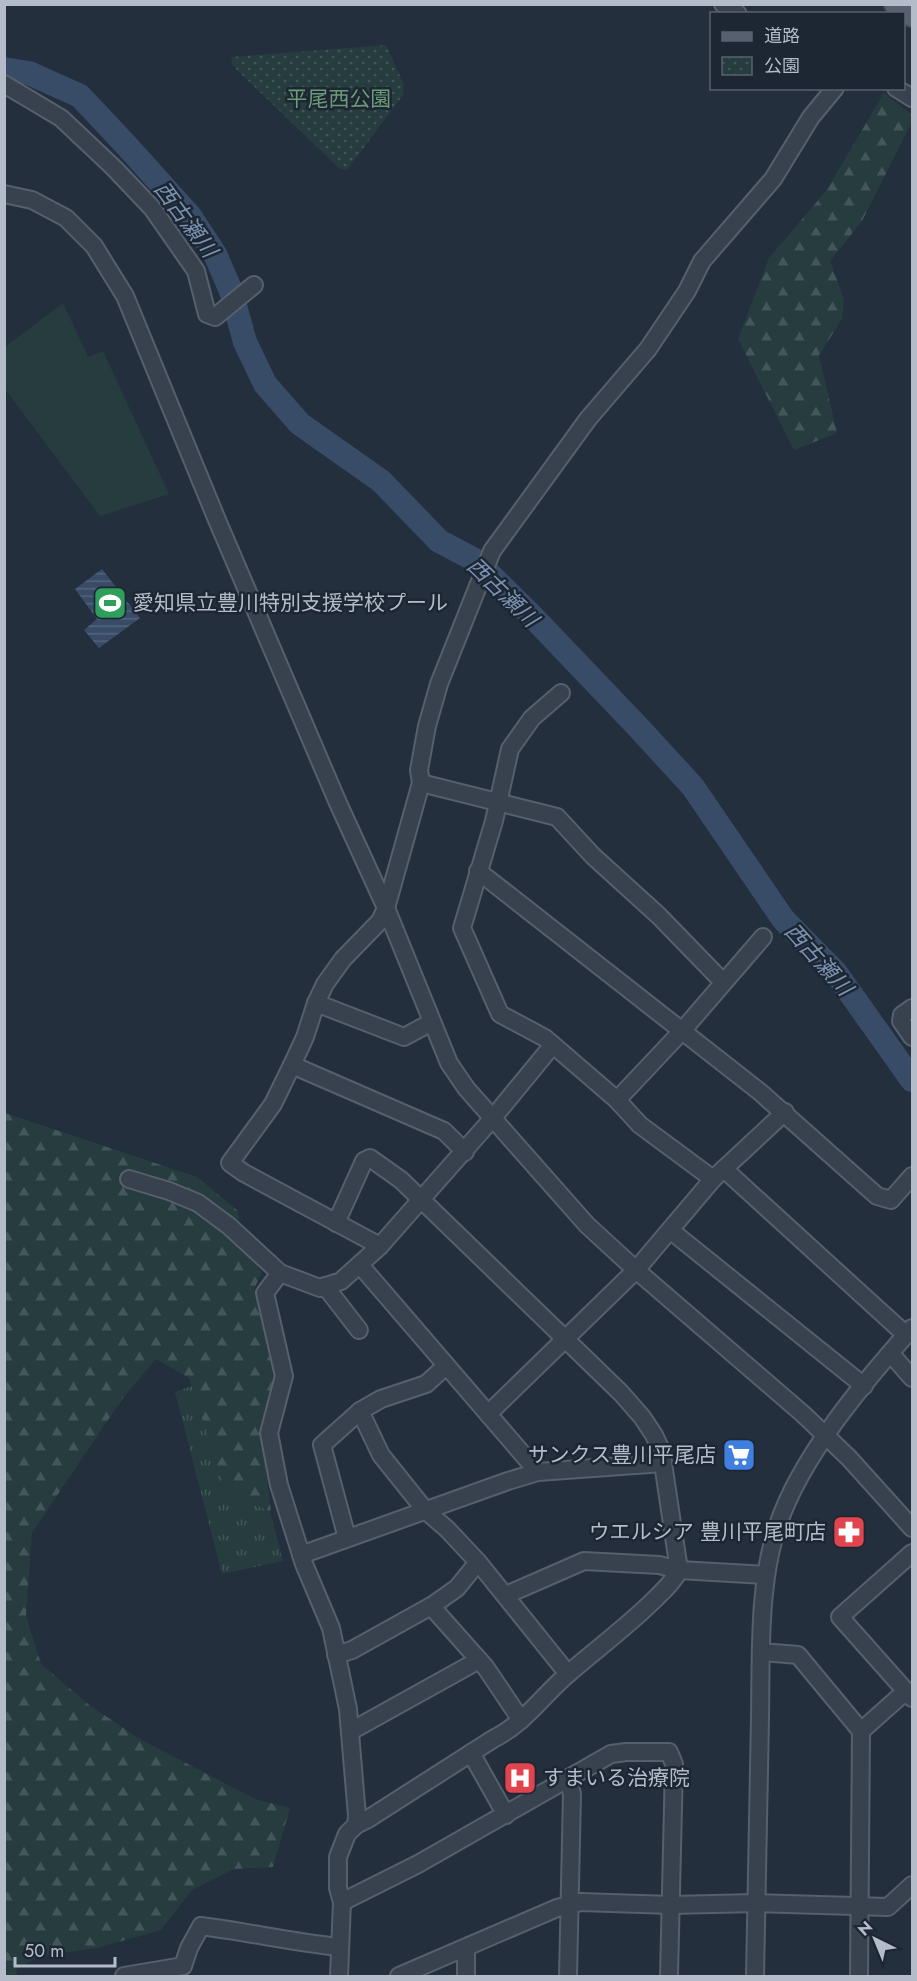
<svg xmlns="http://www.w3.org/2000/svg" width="917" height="1981" font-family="Jost,'Noto Sans JP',sans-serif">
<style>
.grass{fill:url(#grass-tufts)}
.forest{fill:url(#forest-firs)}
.park{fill:url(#park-dots)}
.pitch{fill:#263c3f}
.water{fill:url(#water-rules)}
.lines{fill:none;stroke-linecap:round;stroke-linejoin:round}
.river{stroke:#394c67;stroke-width:24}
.minor-casing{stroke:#565f6c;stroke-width:20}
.major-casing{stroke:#414a57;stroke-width:24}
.minor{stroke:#38414e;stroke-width:16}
.major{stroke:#56606e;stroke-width:21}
.labels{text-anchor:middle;stroke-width:5;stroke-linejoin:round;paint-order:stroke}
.park-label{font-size:21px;fill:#6b9a76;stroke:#1d2633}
.poi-label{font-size:21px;fill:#b4bcc9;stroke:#1d2633;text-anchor:start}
.water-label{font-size:22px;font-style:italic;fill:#7c92b1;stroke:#1d2633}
</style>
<defs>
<pattern id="grass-tufts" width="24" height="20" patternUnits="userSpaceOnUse" patternTransform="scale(1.5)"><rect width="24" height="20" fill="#263c3f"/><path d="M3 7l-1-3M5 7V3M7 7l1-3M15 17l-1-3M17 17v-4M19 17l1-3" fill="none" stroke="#435659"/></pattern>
<pattern id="forest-firs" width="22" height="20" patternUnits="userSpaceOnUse" patternTransform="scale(1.5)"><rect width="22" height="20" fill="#263c3f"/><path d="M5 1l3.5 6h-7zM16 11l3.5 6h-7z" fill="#435659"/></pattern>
<pattern id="park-dots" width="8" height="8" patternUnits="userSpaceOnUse" patternTransform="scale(1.5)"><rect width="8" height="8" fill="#263c3f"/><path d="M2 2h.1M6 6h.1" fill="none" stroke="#435659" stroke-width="1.8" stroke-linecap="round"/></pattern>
<pattern id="water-rules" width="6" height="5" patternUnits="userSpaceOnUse" patternTransform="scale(1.5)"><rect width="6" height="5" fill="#394c67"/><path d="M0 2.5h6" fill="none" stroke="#53647b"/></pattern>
</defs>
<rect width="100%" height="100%" fill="#242f3e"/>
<polygon class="grass" points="208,1380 265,1493 283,1561 222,1574 175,1392"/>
<g class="forest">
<polygon points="884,93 912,115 912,122 862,221 830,261 844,299 842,319 819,355 837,433 794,450 738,339 769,258 826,191"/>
<polygon points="5,1113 197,1177 238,1211 244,1250 262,1272 254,1289 279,1372 261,1423 271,1512 226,1492 189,1378 156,1359 122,1399 32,1533 26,1616 41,1664 88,1704 138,1738 255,1799 290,1808 273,1867 234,1869 192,1890 161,1930 97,1948 40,1956 16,1969 17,1976 5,1976"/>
</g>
<polygon class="park" points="386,45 404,85 403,95 347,170 340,169 233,66 231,57"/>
<polygon class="pitch" points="63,303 88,357 103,351 169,494 100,516 5,389 5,347"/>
<polygon class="water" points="102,569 140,618 99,648 84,630 97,619 75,589"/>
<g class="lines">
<polyline class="river" points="4,69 29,73 80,96 127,146 190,216 215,254 231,291 245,342 265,384 300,424 381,481 439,541 475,560 532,616 638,727 693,787 783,919 836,973 912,1080"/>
<g class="minor-casing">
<g id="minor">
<polyline points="723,4 738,14"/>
<polyline points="4,84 61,118 114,168 152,208 196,271 207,314 215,317 254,285"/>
<polyline points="896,88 912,98"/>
<polyline points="4,194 32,200 66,218 94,246 125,296 217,520 338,803 386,908 449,1063 466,1088 587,1225 636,1270 803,1414 849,1458 912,1528"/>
<polyline points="561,693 532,718 510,749 494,821 462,928 500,1014 545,1038 617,1100 640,1125 713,1179"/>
<polyline points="421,783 557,817 593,856 659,916 723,982"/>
<polyline points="478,871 760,1092 877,1196 891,1200 912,1176"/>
<polyline points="316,1003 404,1037 432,1022"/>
<polyline points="912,1008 902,1015 901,1021 912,1037"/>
<polyline points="292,1065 273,1104 230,1163 244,1173 380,1246"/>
<polyline points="617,1100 682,1031 763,937"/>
<polyline points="465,1152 444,1131 292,1065 305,1037 316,1003 325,984 343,959 380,921 386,908 421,783 419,770 427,726 439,684 492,551 588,419 648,349 687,291 702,261 773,179 811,117 835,88"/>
<polyline points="724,1169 906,1335"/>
<polyline points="129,1179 169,1191 198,1203 229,1226 280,1273 320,1288 341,1281 380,1246 492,1119 552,1046"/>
<polyline points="336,1223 364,1161 370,1158 401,1180 621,1393 642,1417 654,1435 661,1450 679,1570 659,1565 584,1561 506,1595"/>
<polyline points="670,1230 864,1386"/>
<polyline points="360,1265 538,1472"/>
<polyline points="280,1273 265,1293 284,1376 269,1433 279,1485 304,1564 331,1628 348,1709 357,1816 356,1825 347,1834 338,1857 338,1888 342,1902 339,1976"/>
<polyline points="325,1286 359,1330"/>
<polyline points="891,1354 912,1378"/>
<polyline points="360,1411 381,1455 425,1510 447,1529 478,1562 568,1674"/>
<polyline points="488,1414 636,1270 713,1179 785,1112"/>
<polyline points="347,1538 322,1445 360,1411 381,1399 426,1384 446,1366"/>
<polyline points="912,1553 840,1617 912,1698"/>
<polyline points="301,1555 508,1481 538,1472 663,1463"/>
<polyline points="431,1606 486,1668 521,1720"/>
<polyline points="761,1652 798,1655 861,1731 859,1976"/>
<polyline points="336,1655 352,1650 433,1605 457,1588 478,1562"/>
<polyline points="351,1731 479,1660"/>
<polyline points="861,1731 906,1691"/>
<polyline points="471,1753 506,1815"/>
<polyline points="568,1778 572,1794 568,1976"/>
<path d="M356,1825L368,1819L493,1739C524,1724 543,1695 569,1673C598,1648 629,1625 656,1598C665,1589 674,1581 679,1570L766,1575"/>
<polyline points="342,1902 418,1864 611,1754 626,1752 669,1752 674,1764 669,1976"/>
<path d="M124,1976L183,1966L189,1948L201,1926C247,1932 293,1942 339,1947"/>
<polyline points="399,1976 557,1908 581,1902 671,1905 756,1903 888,1907 912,1885"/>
<polyline points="466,1976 466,1948"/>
<path d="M755,1976C757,1890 758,1804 760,1718C761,1658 758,1582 778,1525C801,1456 864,1382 912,1328"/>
</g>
</g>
<g class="major-casing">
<polyline id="major" points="895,4 912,16"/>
</g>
<use href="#minor" class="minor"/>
<use href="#major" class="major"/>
</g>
<defs>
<g id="stadium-square" transform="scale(1.725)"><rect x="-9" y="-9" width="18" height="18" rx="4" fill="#2e9e5b" stroke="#1d2633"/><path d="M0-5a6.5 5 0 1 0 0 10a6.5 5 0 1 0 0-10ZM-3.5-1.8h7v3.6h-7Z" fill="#fff"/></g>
<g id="supermarket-square" transform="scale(1.725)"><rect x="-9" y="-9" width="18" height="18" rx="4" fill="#3f7fe0" stroke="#1d2633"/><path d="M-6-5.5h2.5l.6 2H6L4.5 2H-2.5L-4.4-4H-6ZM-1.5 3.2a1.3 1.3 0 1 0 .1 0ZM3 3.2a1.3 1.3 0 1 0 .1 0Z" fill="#fff"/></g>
<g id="pharmacy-square" transform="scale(1.725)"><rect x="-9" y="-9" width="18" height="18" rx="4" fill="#e0444e" stroke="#1d2633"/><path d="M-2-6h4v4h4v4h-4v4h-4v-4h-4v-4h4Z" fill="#fff"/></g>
<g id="hospital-square" transform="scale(1.725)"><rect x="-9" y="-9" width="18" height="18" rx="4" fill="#e0444e" stroke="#1d2633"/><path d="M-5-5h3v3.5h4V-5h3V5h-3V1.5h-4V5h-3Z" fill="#fff"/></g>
</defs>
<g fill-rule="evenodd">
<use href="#stadium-square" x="110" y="603"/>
<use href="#supermarket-square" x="739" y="1455"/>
<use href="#pharmacy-square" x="849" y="1532"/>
<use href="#hospital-square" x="520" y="1778"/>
</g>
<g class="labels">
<g class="park-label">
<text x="339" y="106">平尾西公園</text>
</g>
<g class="poi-label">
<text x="133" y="610">愛知県立豊川特別支援学校プール</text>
<text x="716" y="1462" text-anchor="end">サンクス豊川平尾店</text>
<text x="826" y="1539" text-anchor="end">ウエルシア 豊川平尾町店</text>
<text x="543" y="1785">すまいる治療院</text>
</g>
<g class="water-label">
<text transform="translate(186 219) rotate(53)" y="8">西古瀬川</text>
<text transform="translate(503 592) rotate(44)" y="8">西古瀬川</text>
<text transform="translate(819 959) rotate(48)" y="8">西古瀬川</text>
</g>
</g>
<rect width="917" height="1981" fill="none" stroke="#b4bcc9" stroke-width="12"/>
<rect x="710" y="12" width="195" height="78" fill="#1d2633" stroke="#59626f" stroke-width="1.5"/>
<rect x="722" y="32" width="30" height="9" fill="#56606e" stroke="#59626f" stroke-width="1.5"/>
<text x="764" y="42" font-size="18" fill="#b4bcc9">道路</text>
<rect x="722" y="57" width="30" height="18" fill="url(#park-dots)" stroke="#59626f" stroke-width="1.5"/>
<text x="764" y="72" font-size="18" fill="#b4bcc9">公園</text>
<g transform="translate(875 1939) rotate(317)" stroke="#1d2633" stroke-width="4.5" paint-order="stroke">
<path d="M0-4.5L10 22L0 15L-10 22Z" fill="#b4bcc9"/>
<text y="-9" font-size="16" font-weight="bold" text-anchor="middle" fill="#b4bcc9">N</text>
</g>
<path d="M15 1957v9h100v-9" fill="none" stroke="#b4bcc9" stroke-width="3"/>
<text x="24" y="1957" font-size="18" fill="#b4bcc9" stroke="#1d2633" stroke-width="4.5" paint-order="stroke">50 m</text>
</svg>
